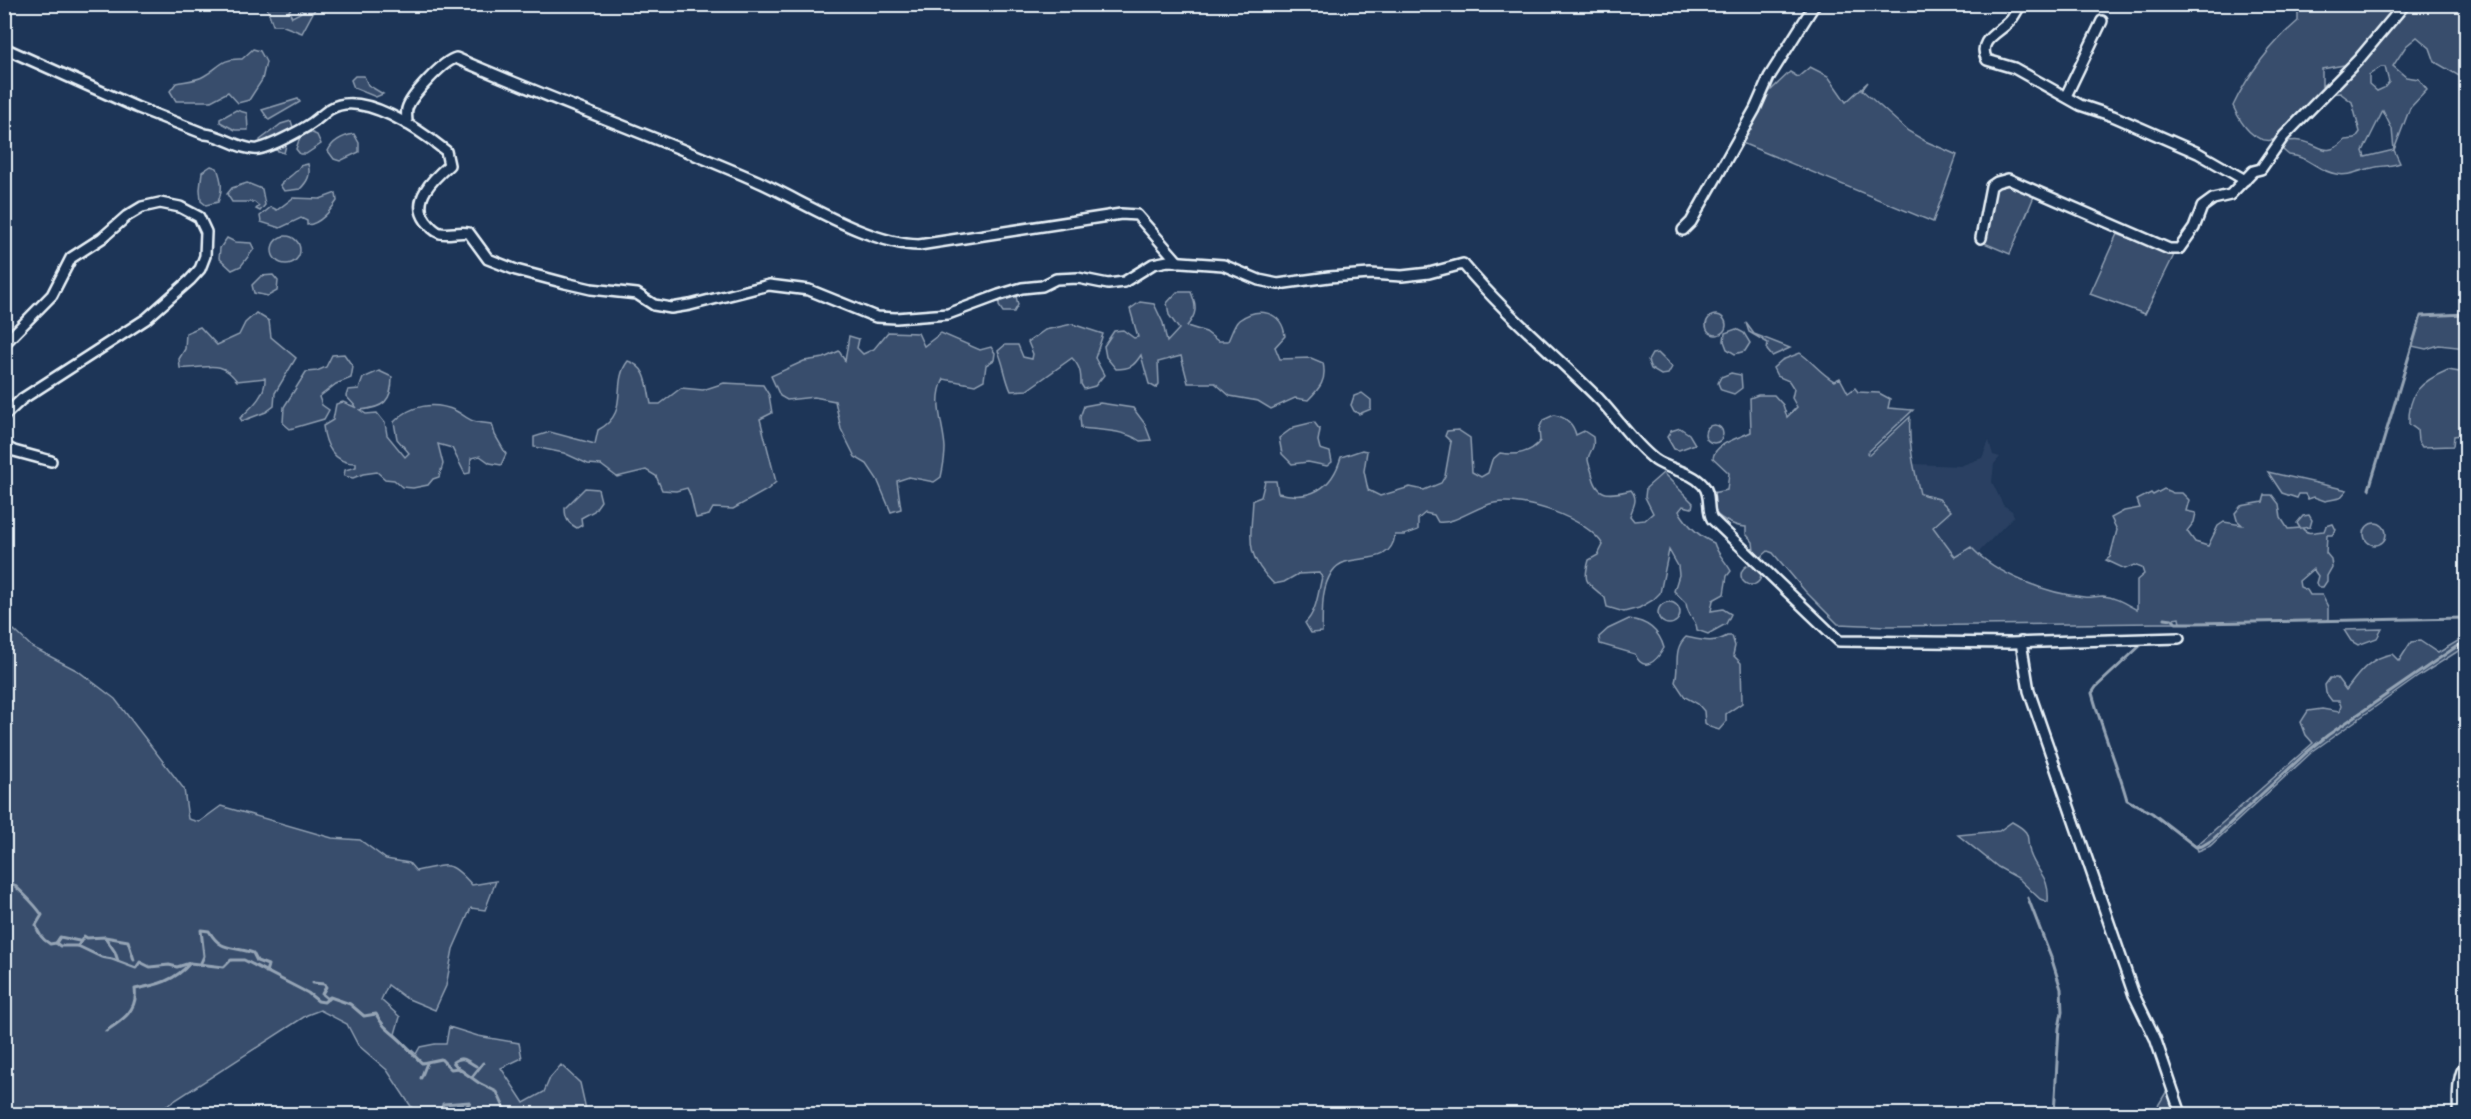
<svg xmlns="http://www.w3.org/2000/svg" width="2471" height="1119" font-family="'Patrick Hand',sans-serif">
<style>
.built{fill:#2a4162}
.green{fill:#374d6c;stroke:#909fb2;stroke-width:1.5;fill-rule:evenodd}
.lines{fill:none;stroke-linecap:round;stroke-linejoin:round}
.stream{stroke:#95a4b5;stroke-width:3}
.minor-casing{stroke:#e8f1f8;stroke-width:14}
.minor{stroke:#1d3557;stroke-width:9}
</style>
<rect width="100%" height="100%" fill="#1d3557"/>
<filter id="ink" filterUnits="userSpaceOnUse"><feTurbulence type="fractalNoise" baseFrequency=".0167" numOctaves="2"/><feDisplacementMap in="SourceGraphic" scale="12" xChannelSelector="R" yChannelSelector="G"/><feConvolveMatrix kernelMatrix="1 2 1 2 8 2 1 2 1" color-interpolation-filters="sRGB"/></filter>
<g filter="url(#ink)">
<polygon class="built" points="1989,441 1993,455 2000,457 1994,464 1992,482 2003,505 2012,511 2014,516 1977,554 1955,557 1933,526 1950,512 1939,499 1920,494 1913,464 1960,466 1982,458"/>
<g class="green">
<polygon points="266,5 293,5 289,11 292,17 300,13 304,5 320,5 316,7 302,33 281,25 273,25"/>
<path d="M2298,5H2466L2464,23L2466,30V80L2435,62L2430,48L2417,37L2406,46L2393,66L2406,77L2419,79L2427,90L2410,108L2394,150L2400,163C2390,167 2382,165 2372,168C2359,170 2350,177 2336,174C2317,171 2311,157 2289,155L2283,150L2284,142C2289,141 2295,140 2300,141C2321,143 2324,160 2345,140L2355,139L2360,132L2352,102L2340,93L2328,94L2323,87V101L2280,138C2256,148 2241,124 2233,106C2248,74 2272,43 2298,21ZM2350,64L2322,86V69ZM2381,67H2385L2389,82L2384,88L2377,91L2369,84V75ZM2383,111L2392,129L2394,150L2365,157L2363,151Z"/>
<path d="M253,49L260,51L266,62L262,80L249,100L238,103L228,92L211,101H176L170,91L176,83C185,81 196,81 204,76C220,67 221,58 242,59Z"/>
<polygon points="1810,67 1828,76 1846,102 1868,82 1862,90 1908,131 1925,141 1957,155 1933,222 1742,143 1751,109 1790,72 1798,77"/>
<polygon points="355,76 364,76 368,85 383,94 376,97 354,88 351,80"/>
<polygon points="298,99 300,102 269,120 262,110"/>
<polygon points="236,110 247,113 248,130 235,130 220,122 220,119"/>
<polygon points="291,121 296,136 288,137 284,153 261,145 260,140 281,124"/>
<polygon points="310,132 317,135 321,144 306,154 300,154 296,149 300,137"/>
<path d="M354,134L359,143V152L340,161L334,159L328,151C333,140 343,136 354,134Z"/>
<path d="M308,164C311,175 308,181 300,189L284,191L280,185C287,177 295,175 300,166Z"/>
<path d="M211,166L217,168C222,181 223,189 218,202L206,205L201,201L200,189L202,172Z"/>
<polygon points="1998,175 2008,176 2037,189 2010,254 1982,242 1992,178"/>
<polygon points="247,183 262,189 265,205 260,211 256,209 259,206 254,202 232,202 227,194 232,188"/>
<path d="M336,193L337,201C330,211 320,224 307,225V221L301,218L280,228L261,222L260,216L271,207L277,210L293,198L320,199Z"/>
<polygon points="2117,234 2174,255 2145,314 2090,294"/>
<circle cx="286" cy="250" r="14"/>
<polygon points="227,238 235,242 251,243 254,249 241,266 232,270 219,258 220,248"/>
<polygon points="273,275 278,281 277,291 268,296 254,293 252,285 261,276"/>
<polygon points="1008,292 1016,296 1018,305 1014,312 1003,312 999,306 999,297"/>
<path d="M1177,292H1191C1197,307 1197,314 1187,326L1206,332L1218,341H1228C1231,335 1234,324 1239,320C1258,306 1282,311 1285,336L1275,347L1280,359L1311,358L1323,363C1327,380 1320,388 1308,400L1295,398L1271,409L1258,401L1230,396L1215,383H1188L1181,356L1158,362L1159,384L1156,388L1149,384L1141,355C1134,366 1130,369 1116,369L1106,357L1104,346L1114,331L1123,330L1134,338L1138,337L1130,309L1140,302L1154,304L1163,323L1167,342L1179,329L1169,315L1167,303Z"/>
<path d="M256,313L269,321L271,337L296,358L275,393L274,406L266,412L242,421L240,418C252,407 266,395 265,378L237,381C219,357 207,370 180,368L179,359L185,349L186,333L200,327L217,345L239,335L245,323Z"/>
<polygon points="2466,314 2466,348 2439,345 2426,349 2412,346 2421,316"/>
<circle cx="1716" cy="325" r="10"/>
<polygon points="1746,323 1754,334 1790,348 1772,356 1767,350 1768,343 1749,332"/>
<path d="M1072,324L1103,334L1095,358L1104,375L1095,386L1084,389L1081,384C1081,373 1080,366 1072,358L1027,390L1011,391C1005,378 1004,364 998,351L1005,345H1018L1023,357L1032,359L1033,354L1028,342L1045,330Z"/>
<polygon points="1736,329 1744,333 1750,343 1745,351 1735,354 1727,349 1724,341 1725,333"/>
<path d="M888,332L918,333L924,346L941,333L980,350L991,347L995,353L994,360L986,365L984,380L975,385L944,379C932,402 944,425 945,448C945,458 943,468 941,477L934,482L909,477L897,481L901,509L891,512L877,479L867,464L855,457L841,429L835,401L814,397L787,400L780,396L771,376L804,361L824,358L839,351L845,361L849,336L859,339L857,348L863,354L874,349Z"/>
<polygon points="1658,353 1672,367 1668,374 1661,375 1651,369 1648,361 1652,354"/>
<path d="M1800,353C1813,362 1820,373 1834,381L1840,378L1848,393L1855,388L1858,392L1879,393L1890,399L1888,408L1913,410L1867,453L1869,455L1910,417C1908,443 1914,468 1920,494L1939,499L1951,511L1933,527L1955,557L1971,547C1995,574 2048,594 2084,597C2090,598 2096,596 2103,596C2116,597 2126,604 2137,610V580L2144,574L2142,568L2134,565L2125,569L2106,560L2110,557L2117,530L2111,518L2124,511L2140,508L2137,500L2151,493L2153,495L2164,489L2173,493H2182L2189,500L2186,511L2196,513L2194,522L2187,531L2195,542L2208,546L2218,526L2224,522L2242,525L2237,520L2235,513L2241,506L2263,502L2265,495H2272L2279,504L2281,518L2288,529L2300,528L2297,523L2303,516L2309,515L2312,520L2310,527L2302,528C2308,536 2316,531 2324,531L2326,526L2333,524L2336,530L2332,535H2327L2326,553L2331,559L2332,567L2327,576V581L2323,587H2318L2316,583L2318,576L2313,569L2299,581L2300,587L2307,590L2310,595H2322L2328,607V621L2195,623H2180L2179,618L2173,619L2176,623H2155L1887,626L1838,624L1805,591L1773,553L1768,551L1760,558L1754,551L1753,542L1746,534V527C1729,526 1718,516 1706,505L1707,494L1727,490L1729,473L1713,458C1715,443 1739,438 1751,432L1750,398L1758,395H1774L1783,405L1787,417L1797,407L1792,398L1794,389L1789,381L1777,376L1773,368L1782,360Z"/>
<polygon points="344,354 353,367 351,378 336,384 319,397 322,405 329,410 324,419 290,429 283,423 284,407 306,372 317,371 326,367 332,355"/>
<path d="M628,361C648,367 647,386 651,404H660L681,388L703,390L724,383L763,385L769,395L772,413L760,419L776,482L767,490L733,509L713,508L709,515L696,518C692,507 693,498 687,488L676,491L662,490L656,476L646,470L617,477L601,465L588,464L564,453L534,447V437L550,432L595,444L598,430C631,413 610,384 628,361Z"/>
<path d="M2448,370L2465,373L2466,442L2460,435L2454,436L2453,446L2422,447L2418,441L2417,430L2409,424C2408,393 2420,382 2448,370Z"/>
<path d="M379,371L392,377C392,402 383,408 360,410L366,414L377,413L385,423L387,435L405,457L409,453L397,439L394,422C410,405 434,401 456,411C462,414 467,419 473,421C479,423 486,423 492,424L495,435L506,454L501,465L490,463L480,456L471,458L470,473L465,474L452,448L438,444L443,464L439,477L433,479L428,485L413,488L402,487L394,480L385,479L377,472L363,474L353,478L344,476L345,470L356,467V463C334,464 325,445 323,426L333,420L336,404L343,402L357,408L346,396L348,390L359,389L363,378Z"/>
<polygon points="1731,373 1741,375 1742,388 1734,394 1721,390 1718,383 1721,377"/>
<polygon points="1362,393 1371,400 1371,409 1359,414 1354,411 1351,405 1354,396"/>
<path d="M1100,403L1133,408L1145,424L1151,440L1140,441C1124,430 1100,430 1081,428L1080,417L1084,406Z"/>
<path d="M1554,415C1566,417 1573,423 1576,435L1584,431L1593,437C1595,450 1590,449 1588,459C1588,463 1591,469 1592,473C1597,498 1609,495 1631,490C1639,500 1633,506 1630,516L1634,521L1645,520L1653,513L1645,497L1646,488L1663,473L1693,503L1692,508L1683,506L1679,511C1688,526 1698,536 1714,543C1717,554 1725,560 1731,571L1727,576L1724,594L1713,600L1711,611L1723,609L1731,614L1726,624L1708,634L1697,630C1697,619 1688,619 1686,603L1674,591L1679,575L1678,566L1669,550L1660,593L1653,600L1639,608L1624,612L1607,607L1605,598C1588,582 1582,585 1589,560L1598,555L1603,545C1587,518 1524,497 1494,503C1477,506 1453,525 1438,522L1434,515L1425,513L1418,519V530L1404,535H1395C1390,572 1347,548 1332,572C1320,590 1323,612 1322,632L1311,633L1305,623C1317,612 1318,592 1322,577L1319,573L1298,574L1284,582L1274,584C1244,555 1251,539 1253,500L1261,497L1265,481H1276L1278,493C1310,501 1332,489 1341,457L1362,450L1367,451L1364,471L1368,490L1380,496L1410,487L1424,490L1441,483L1445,476L1451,442L1445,436L1447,431L1458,430L1470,438L1472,472L1481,477L1488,473L1492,460L1500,453C1515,456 1531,453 1540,441L1539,429L1543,420Z"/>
<polygon points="1314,422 1320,430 1318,441 1320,449 1330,452 1332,462 1327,466 1308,462 1292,464 1282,454 1279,438 1294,427"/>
<circle cx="1714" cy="434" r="9"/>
<polygon points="1680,428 1689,434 1695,444 1679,450 1674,449 1667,437 1671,431"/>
<polygon points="2268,472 2347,490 2340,498 2325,501 2314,497 2308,499 2305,494 2299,494 2297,498 2282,493"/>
<path d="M585,488L598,489L601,501L594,511L581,518L582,525L577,528C568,523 565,519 565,508Z"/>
<circle cx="2375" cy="534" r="11"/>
<circle cx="1751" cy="575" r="10"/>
<circle cx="1669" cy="613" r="11"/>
<path d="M1629,619C1647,621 1659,630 1664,648C1656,662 1643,673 1635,654L1600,644L1599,637L1608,629Z"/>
<polygon points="2382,629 2377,638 2358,645 2351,641 2344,630"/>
<path d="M14,630L32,647L78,671L115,699L184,789L188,819L199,822L221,806L332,838L360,840L386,859L409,863L416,871C448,865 449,859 472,885L496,881L485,910L471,908L453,949L446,986L435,1010L406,998L388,985L381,1000L400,1017L395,1034L416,1054L420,1047L435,1044H446L449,1027L478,1036L519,1043L522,1058L501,1068L524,1103L544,1092L550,1078L561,1065L580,1083L587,1114H416L387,1070L358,1045L347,1024L320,1010L307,1015L154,1114H5L4,643Z"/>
<path d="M1727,636H1732L1735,646L1733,655L1741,663L1742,703L1726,714V722L1719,730L1710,727L1705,723L1704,711L1698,704L1685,697L1675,682C1680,665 1672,650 1686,637C1701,640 1714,644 1727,636Z"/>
<path d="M2466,636V646L2419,676L2313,751L2210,846L2198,851L2196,846L2313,743L2306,735L2301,722L2308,711L2322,709L2339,712L2341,706L2339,701H2332L2326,693L2325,685L2330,678H2337L2346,690C2359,673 2369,658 2392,654L2399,661L2411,642L2420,641L2438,653Z"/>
<path d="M2012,822C2034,834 2025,836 2030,853C2037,874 2050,875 2048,902L2040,899L2018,878L1998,867L1958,835L1999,831Z"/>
<polygon points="2168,1089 2177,1114 2153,1114"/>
</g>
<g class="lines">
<g class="stream">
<polyline points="2369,489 2421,316 2466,314"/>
<polyline points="2165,618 2172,619 2176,623 2195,623 2466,618"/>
<path d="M2141,645L2096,687L2092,693C2102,730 2117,764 2127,800L2152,813L2196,847L2202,846L2212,840L2306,753L2328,735L2466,640"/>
<path d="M4,877C15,885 34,903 42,915L36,925C38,934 43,940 50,944L56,943L60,946H78L101,957L112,959L136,968L140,962L150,967L169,965L177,967L190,963L224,967L231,960H244L308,993L318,1001L324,1002L330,997L350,1004L364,1016L376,1014C384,1029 391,1031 402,1042C409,1049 414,1056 422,1063L441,1059L451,1069L458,1068L479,1083L497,1092L507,1114"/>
<polyline points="2028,898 2052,960 2061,989 2062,1012 2059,1028 2054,1114"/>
<polyline points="105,937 128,941 134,960"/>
<polyline points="56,943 60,937 79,941"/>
<polyline points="78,946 84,936 87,938 105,937 115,952 118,961"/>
<path d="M200,965L204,956L201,930L209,931C222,953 232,945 253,953L257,961L268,965L266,972"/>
<polyline points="313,983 324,984 326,987 322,994 328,999"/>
<path d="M106,1031C123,1020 138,1010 135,989C157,985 175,981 190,963"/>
<path d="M458,1068L453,1062C464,1055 466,1061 476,1066"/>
<polyline points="472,1077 483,1063"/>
<polyline points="421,1078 427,1063"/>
<polyline points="442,1109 443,1104 470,1102 461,1114"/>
</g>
<g class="minor-casing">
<g id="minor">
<path d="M2021,4C2017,10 2014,17 2010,21C1999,33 1976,40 1987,60L2014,68L2080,105L2113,116L2198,153L2245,180"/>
<path d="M4,48L136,107L205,134C222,135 242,151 258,149C270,147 302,130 312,123C318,119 324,113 330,109C362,89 421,131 446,151L449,165C434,178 410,200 426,221C430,226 434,231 440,233C449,235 459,231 469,233L488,259L516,270L565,283L591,289L637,294L654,305L671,308L690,305L769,285L809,290L876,317L896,318L948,314L999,295L1022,288L1042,286L1056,279L1078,278L1108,284L1124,282L1153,264L1168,261L1223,265L1259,280L1278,284L1329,277L1370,274L1402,276L1429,273L1463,264C1504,313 1554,354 1599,399C1618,419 1633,443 1655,460C1669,470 1691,471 1703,485C1712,495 1706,509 1712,519L1839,641L2011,643L2179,638"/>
<polyline points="2066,96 2102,21"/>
<path d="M407,124C407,119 406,113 407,109C410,97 443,61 456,58C555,101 656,137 755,180C803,201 867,244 919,245L1121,214L1137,215L1178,262"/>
<polyline points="1683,230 1691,222 1755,109 1769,77 1815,4"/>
<polyline points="1981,238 1991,186 1997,182 2008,179 2169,249 2179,249 2194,228 2202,207 2213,199 2230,195 2253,171 2261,169 2284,136 2359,59 2405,4"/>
<polyline points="4,344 52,295 71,258 102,238 127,216 142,207 160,203 180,207 199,217 206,232 205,256 200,269 190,280 146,319 22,399 4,416"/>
<polyline points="4,446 14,451 51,461"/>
<polyline points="2021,642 2029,691 2134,995 2155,1038 2181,1114"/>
<path d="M2458,1114C2459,1101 2456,1075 2466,1065"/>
</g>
</g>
<use href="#minor" class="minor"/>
</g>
</g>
<rect width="2471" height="1119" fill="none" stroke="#1d3557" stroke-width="24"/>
<rect x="12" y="12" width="2447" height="1095" fill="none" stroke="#e8f1f8" stroke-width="2" filter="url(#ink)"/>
</svg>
